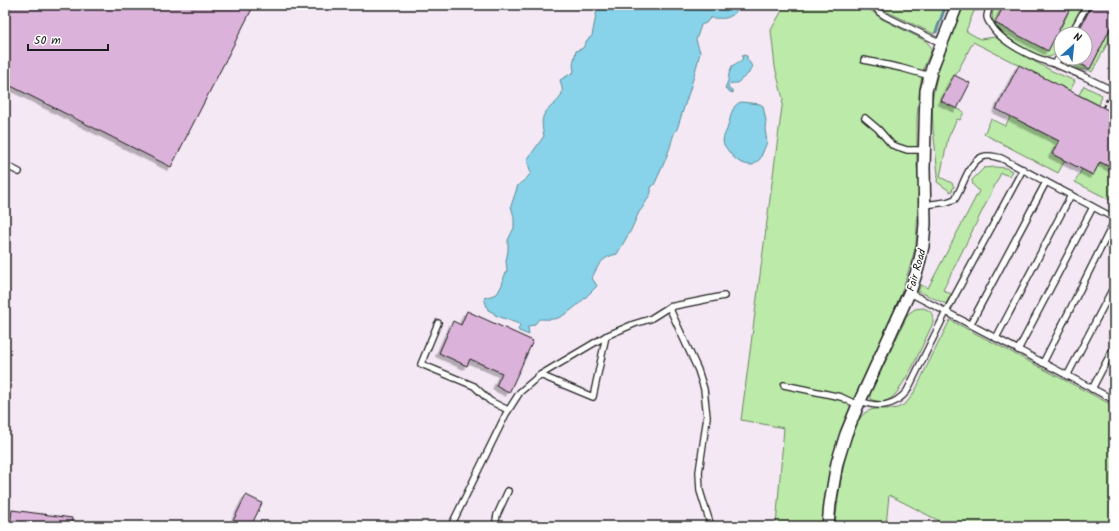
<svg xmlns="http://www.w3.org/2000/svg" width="1119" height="531" font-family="Kalam,sans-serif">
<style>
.green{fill:#bbeaa9;stroke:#6c8362}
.water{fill:#88d3e9;stroke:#5d8a97}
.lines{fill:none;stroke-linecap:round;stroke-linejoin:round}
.stream{stroke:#5d8a97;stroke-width:3}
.building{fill:#dbb2d9;stroke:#1c1c1c;filter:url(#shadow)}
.service-casing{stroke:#1c1c1c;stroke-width:8}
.minor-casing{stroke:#1c1c1c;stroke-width:14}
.path{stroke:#1c1c1c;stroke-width:2;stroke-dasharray:3 3;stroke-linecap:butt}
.service{stroke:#fff;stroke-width:5.5}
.minor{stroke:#fff;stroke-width:11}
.labels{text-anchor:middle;stroke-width:3;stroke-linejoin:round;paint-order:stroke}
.street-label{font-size:11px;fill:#1c1c1c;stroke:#fff}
</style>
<defs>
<filter id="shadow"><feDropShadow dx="-3.5" dy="3.5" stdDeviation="0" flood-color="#0004"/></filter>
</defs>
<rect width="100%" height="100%" fill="#f4e8f4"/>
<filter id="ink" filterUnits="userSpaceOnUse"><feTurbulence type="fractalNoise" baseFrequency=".025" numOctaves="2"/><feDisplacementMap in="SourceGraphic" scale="8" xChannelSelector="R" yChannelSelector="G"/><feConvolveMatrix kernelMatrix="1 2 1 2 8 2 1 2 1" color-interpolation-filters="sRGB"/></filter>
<g filter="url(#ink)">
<g class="green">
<polygon points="785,5 869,5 869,9 882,19 926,41 931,47 931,51 924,67 920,86 917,117 917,165 919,189 916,244 912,260 902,291 883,337 858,392 833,457 828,481 823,526 776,526 784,428 741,420 783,99 775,67 771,30"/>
<polygon points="873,5 947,5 934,34"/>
<polygon points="964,5 986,5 984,10 974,11 966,31 980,39 995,37 1028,58 1052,71 1075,81 1070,91 973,42 942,101 964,112 960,120 957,119 948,138 940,177 952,183 954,187 951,192 937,182 938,175 933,128 932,100 938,72 943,55"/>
<path d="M995,5H1003V7L1026,11L1060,29L1069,11L1059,5H1083L1068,34H1061V48C1058,52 1054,56 1049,57C1039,59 1000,35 995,26C991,19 992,12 995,5Z"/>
<path d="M1114,21V31L1092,72L1087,69C1080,71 1079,69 1073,66C1070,64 1066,64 1063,62V58H1069L1090,69Z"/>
<polygon points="1084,86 1102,95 1101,99 1099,105 1079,95 1083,87"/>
<polygon points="1011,116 1059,141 1053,154 1065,160 1058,173 984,134 991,119 1005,126"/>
<polygon points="1100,162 1114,169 1114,202 1075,182 1082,169 1093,175"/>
<polygon points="995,167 1006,168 1012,171 1009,176 1001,173 943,290 951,294 946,304 918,291 921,285 928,288 979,191 973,185 972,180 984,168"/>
<path d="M923,308C932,311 933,313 933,323L912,368L898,391L893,397L888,400L882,402L872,400L870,398V394L908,314L915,309Z"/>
<path d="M950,320L1114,406V526H949L889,495L886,526H835C837,504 846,420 868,411C881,405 895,415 908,401C915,393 920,381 924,372C933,355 941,337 950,320Z"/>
</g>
<g class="water">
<path d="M598,5H737L739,8C729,21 724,18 710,18L706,23L701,25L696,40L700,52L698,61L691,86L677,129C672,135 672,143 669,150C665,162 659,174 654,185L652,186L651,188V193L643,207L639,212L631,230L617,254C602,257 598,265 592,278L597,286C586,297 572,312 558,318C552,320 545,319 539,319L534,325L528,326L529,335L519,331L518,329L520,326L519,324L495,315L494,313L488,310L484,298L497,294L502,285L504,277L507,270L506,261L508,251V240L514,228V217L511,206L518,185L526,179L531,173L527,160L544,136C543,131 541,123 543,117C546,107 560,103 562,93C563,89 561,84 560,80L574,72L573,64L576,51L583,48L587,40L592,36Z"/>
<path d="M743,55L747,56V59L752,66L749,73L737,83C732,83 728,83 728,88L733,92V93L730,92L725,88L728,81L729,74L732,66L742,60Z"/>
<path d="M741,102L760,104L763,106L766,121L765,129L767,142L760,159L753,165C740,165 734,159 727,149C726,147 723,145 723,141C723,136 727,131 728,126C731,118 731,105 741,102Z"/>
</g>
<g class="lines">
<polyline class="stream" points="936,32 946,5"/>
</g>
<g class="building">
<polygon points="5,5 254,5 171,167 5,83"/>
<polygon points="1004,5 1059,5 1069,10 1048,51 995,23"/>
<polygon points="1092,5 1114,5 1114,21 1090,69 1069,58 1085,58 1085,34 1077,34"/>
<polygon points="1019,65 1114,113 1114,169 1100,162 1093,175 1052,154 1059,141 996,109"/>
<polygon points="954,75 970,83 957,109 941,101"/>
<polygon points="467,311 533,341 509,393 496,386 502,373 470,359 467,366 439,353 453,321 461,325"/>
<polygon points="246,495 262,503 251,526 242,526 233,521"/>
<polygon points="12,510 72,518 71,526 48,526 20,522 20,526 10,526"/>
</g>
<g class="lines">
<g class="service-casing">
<g id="service">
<polyline points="874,5 879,12 885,16 941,43"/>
<path d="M990,5C989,8 987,14 987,17C987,18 989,23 990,23C999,42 1035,59 1055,64L1061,54"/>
<polyline points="1071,34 1087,5"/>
<polyline points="864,60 901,68 930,76"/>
<polyline points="1055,64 1083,76 1114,91"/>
<polyline points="865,118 878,129 892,145 907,150 925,150"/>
<polyline points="5,165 19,172"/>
<path d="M925,205L947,202L955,199C963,187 968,163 982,157C989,154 995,157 1001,158L1114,218"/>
<polyline points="910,293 1114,400"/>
<polyline points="669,307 698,370 704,389 707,417 699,472 700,491 711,526"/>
<polyline points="438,323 421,364 474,386 490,401 508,410"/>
<polyline points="970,325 1046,182"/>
<polyline points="996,338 1071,195"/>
<polyline points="1018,350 1093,207"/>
<polyline points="1043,363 1114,222"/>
<polyline points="540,375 593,397 606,336"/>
<polyline points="1067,376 1114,286"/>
<polyline points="784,385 841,397 858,405"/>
<polyline points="1092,389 1114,347"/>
<path d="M860,401C879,408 894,407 907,391L946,312L1023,169"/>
<polyline points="451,526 506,414 520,392 540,375 606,336 634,324 650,319 669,307 724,296"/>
<polyline points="495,526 497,515 508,491"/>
</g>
</g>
<g class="minor-casing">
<polyline id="minor" points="828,526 830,504 837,463 846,434 858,405 911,289 918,268 923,246 925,224 924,168 926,91 932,68 957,5"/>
</g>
<polyline class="path" points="1103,107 1108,97"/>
<use href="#service" class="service"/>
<use href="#minor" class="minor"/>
</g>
</g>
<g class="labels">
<g class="street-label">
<text transform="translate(916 270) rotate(-74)" y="4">Fair Road</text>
</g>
</g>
<rect width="1119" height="531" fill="none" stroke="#fff" stroke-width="20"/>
<rect x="10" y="10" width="1099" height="511" fill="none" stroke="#1c1c1c" stroke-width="1.5" filter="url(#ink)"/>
<g transform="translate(1073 46) rotate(27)"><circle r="19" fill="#ffffff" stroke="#a4a4a4"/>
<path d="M0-3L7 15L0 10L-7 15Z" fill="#1f6fb2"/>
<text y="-6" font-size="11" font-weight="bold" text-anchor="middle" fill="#1c1c1c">N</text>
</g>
<path d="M28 44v6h80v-6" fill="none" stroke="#1c1c1c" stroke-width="2"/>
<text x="34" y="44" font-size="12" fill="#1c1c1c" stroke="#ffffff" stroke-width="3" paint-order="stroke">50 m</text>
</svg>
